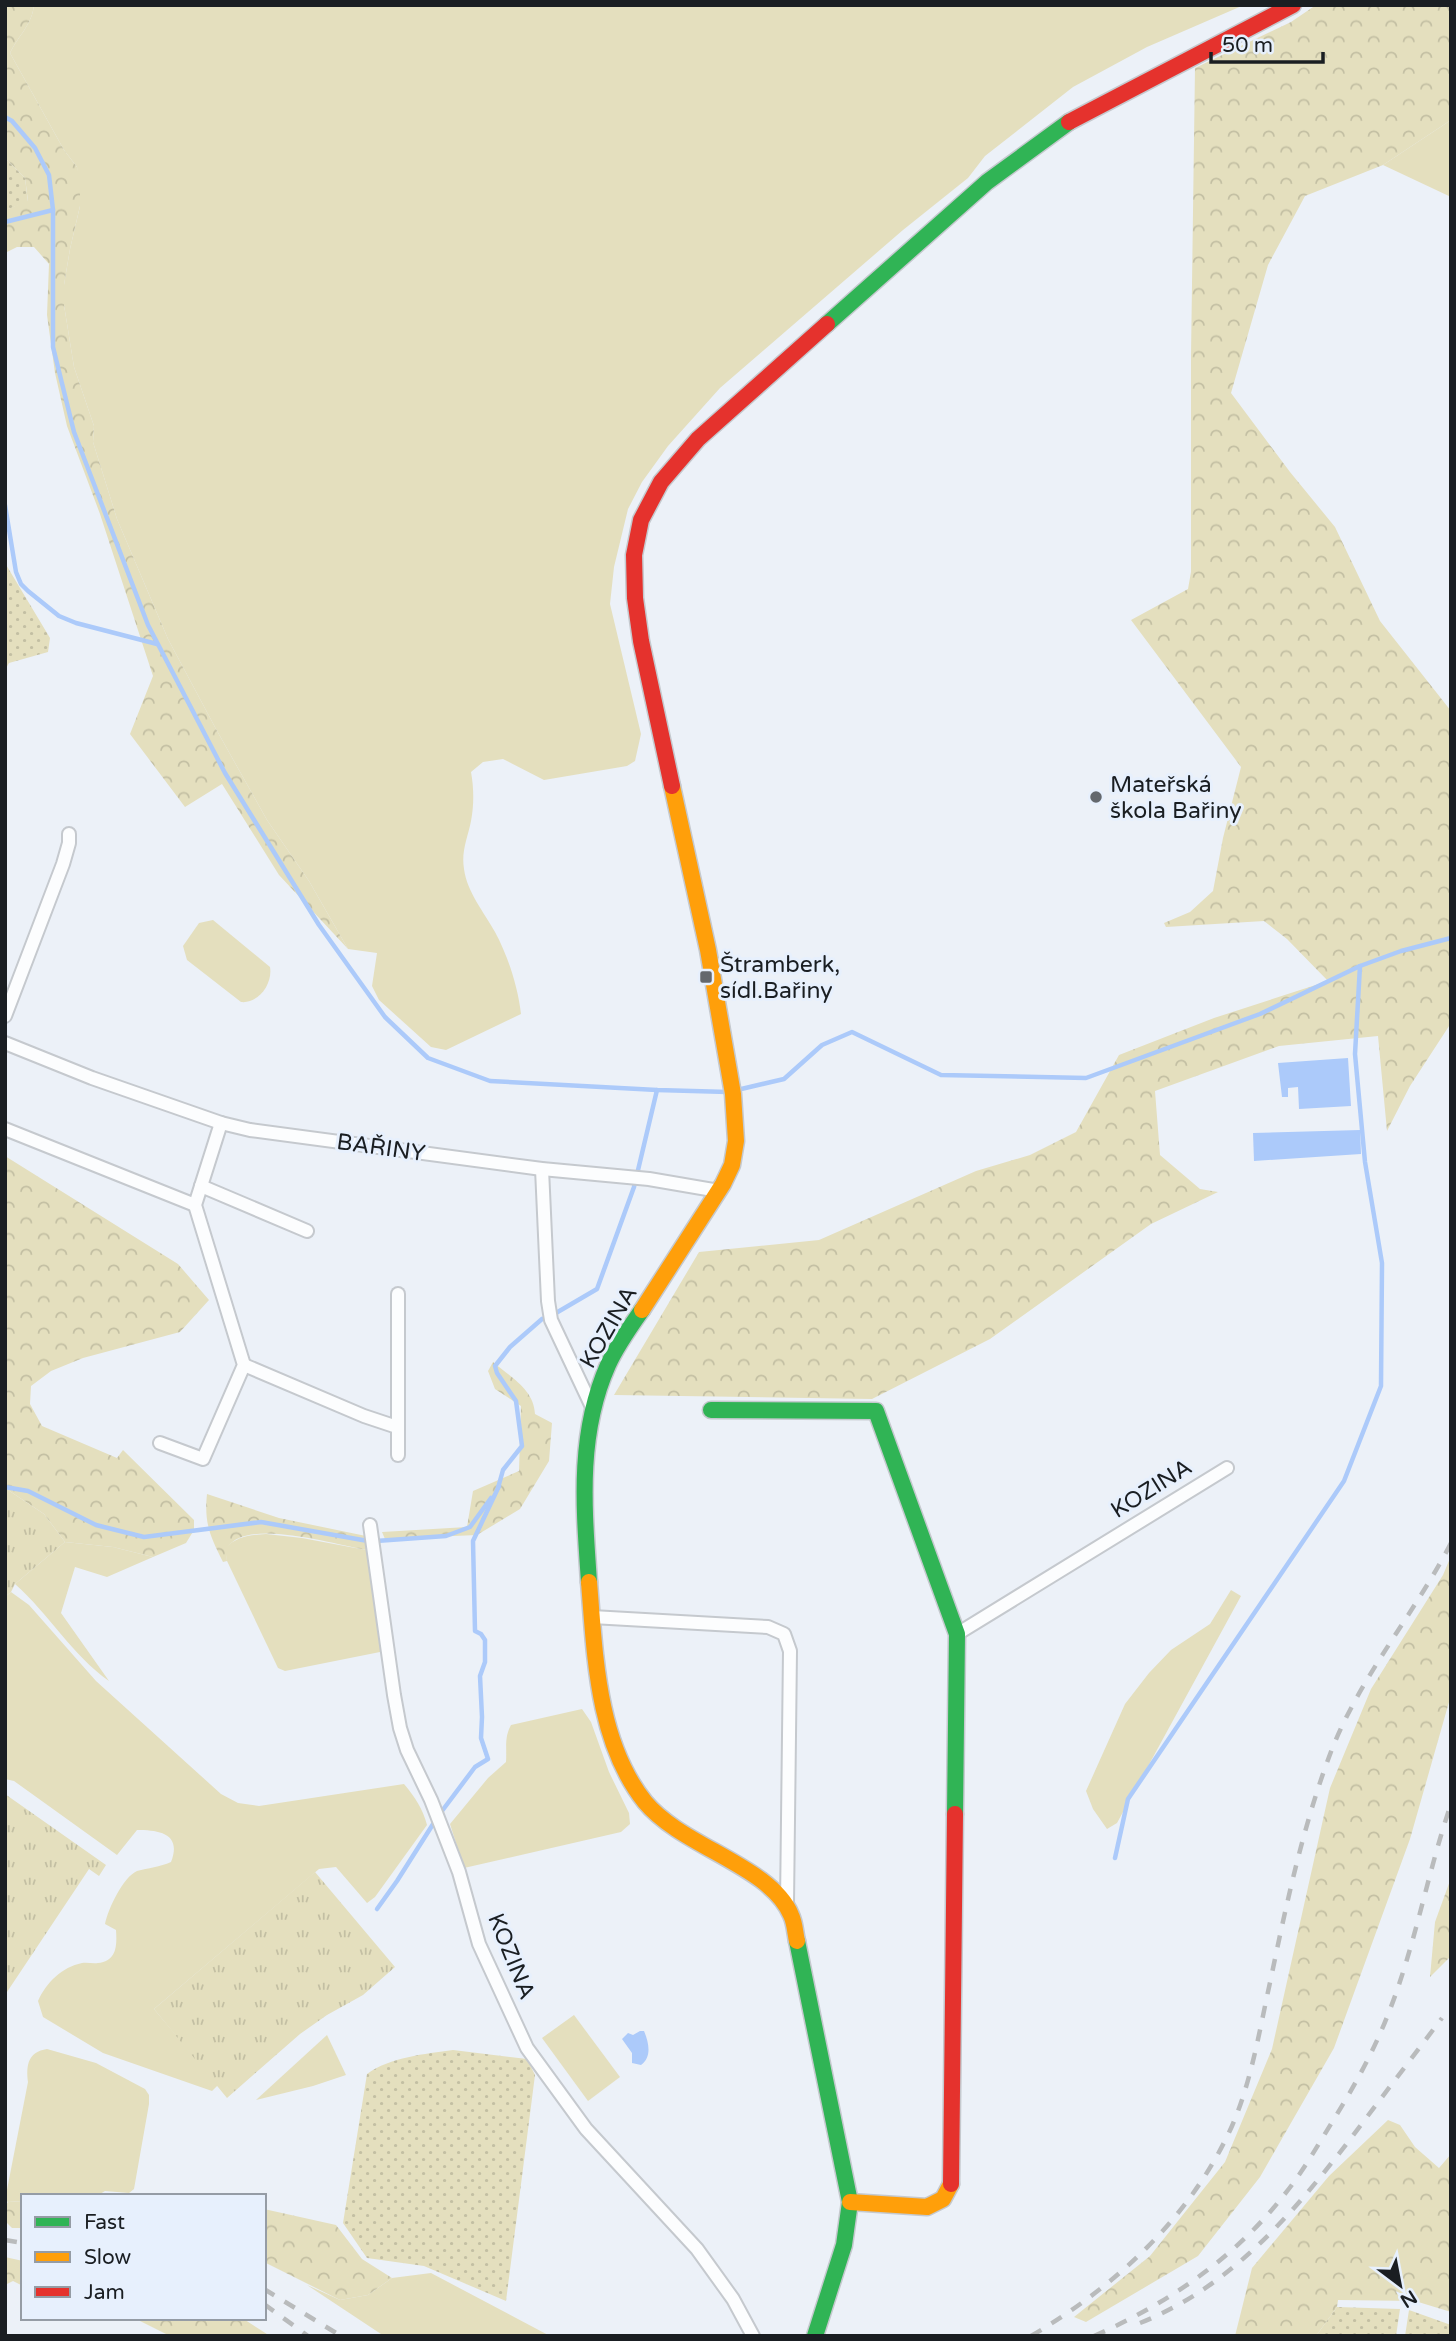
<svg xmlns="http://www.w3.org/2000/svg" width="1456" height="2341" font-family="'Varela Round',sans-serif">
<style>
.grass{fill:#e4dfbe}
.forest{fill:url(#forest-crowns)}
.park{fill:url(#park-tufts)}
.garden{fill:url(#garden-dots)}
.water{fill:#accafa}
.lines{fill:none;stroke-linecap:round;stroke-linejoin:round}
.stream{stroke:#accafa;stroke-width:4.5}
.street-casing{stroke:#c5c9ce;stroke-width:16}
.fast-casing{stroke:#c5c9ce;stroke-width:19}
.slow-casing{stroke:#c5c9ce;stroke-width:19}
.jam-casing{stroke:#c5c9ce;stroke-width:19}
.street{stroke:#fcfdfe;stroke-width:12}
.fast{stroke:#30b455;stroke-width:16}
.slow{stroke:#ff9f0a;stroke-width:16}
.jam{stroke:#e5322d;stroke-width:16}
.rail{stroke:#b9bbbc;stroke-width:4.5;stroke-dasharray:12 12;stroke-linecap:butt}
.poi-dot{fill:#64686d;stroke:#e7f0fd;stroke-width:2.5}
.labels{text-anchor:middle;stroke-width:6;stroke-linejoin:round;paint-order:stroke}
.poi-label{font-size:23px;fill:#1a1e22;stroke:#e7f0fd;text-anchor:start}
.street-label{font-size:23px;fill:#1a1e22;stroke:#e7f0fd}
</style>
<defs>
<pattern id="forest-crowns" width="20" height="18" patternUnits="userSpaceOnUse" patternTransform="scale(1.75)"><rect width="20" height="18" fill="#e4dfbe"/><path d="M2 6a3 3 0 1 1 6 0M12 15a3 3 0 1 1 6 0" fill="none" stroke="#c3bfa3"/></pattern>
<pattern id="park-tufts" width="24" height="20" patternUnits="userSpaceOnUse" patternTransform="scale(1.75)"><rect width="24" height="20" fill="#e4dfbe"/><path d="M3 7l-1-3M5 7V3M7 7l1-3M15 17l-1-3M17 17v-4M19 17l1-3" fill="none" stroke="#c3bfa3"/></pattern>
<pattern id="garden-dots" width="8" height="8" patternUnits="userSpaceOnUse" patternTransform="scale(1.75)"><rect width="8" height="8" fill="#e4dfbe"/><path d="M2 2h.1M6 6h.1" fill="none" stroke="#c3bfa3" stroke-width="1.8" stroke-linecap="round"/></pattern>
</defs>
<rect width="100%" height="100%" fill="#ecf1f8"/>
<g class="grass">
<path d="M34,5L1157,6L1244,5L1147,47L1073,87L985,156L968,178L903,230L720,388L668,446L642,482L628,509L614,567L610,604L641,734L635,761L627,766L544,780L503,759L483,762L471,772C474,789 474,805 471,821C468,837 461,851 464,869C467,892 484,912 495,932C508,956 518,987 521,1014L446,1050L431,1047L379,1000L372,986L377,953L348,949L309,881L267,820L216,729L168,639L117,519L93,442L94,426L74,367L64,305V285L70,249L80,206L77,167L64,150L10,53C18,36 32,25 34,5Z"/>
<polygon points="1451,120 1451,197 1383,165"/>
<path d="M213,920L270,967C273,984 258,1004 241,1002L187,960L183,946L199,923Z"/>
<path d="M266,1534L302,1538L366,1550L370,1557L383,1646L380,1652L285,1671L278,1668L227,1561L225,1548C238,1536 249,1535 266,1534Z"/>
<path d="M65,1542L113,1547L153,1557L107,1577L75,1567L61,1613L109,1681C72,1655 49,1614 15,1584Z"/>
<polygon points="1231,1590 1241,1596 1117,1823 1107,1829 1093,1809 1086,1791 1125,1704 1149,1673 1171,1650 1210,1624"/>
<path d="M11,1592L29,1605L96,1681L221,1794L238,1803L259,1806L404,1784C415,1797 423,1809 427,1825L375,1897L367,1903L336,1867L319,1869L154,2009L218,2085L212,2091L103,2053L43,2017L38,2001C46,1983 62,1967 82,1963C87,1962 93,1964 98,1963C117,1961 117,1945 116,1930L105,1924C108,1909 123,1877 137,1871C148,1868 160,1867 171,1862C182,1834 160,1830 137,1830L117,1855L14,1781L5,1779V1597Z"/>
<path d="M582,1709L591,1722L609,1772L629,1813L630,1824L621,1832L464,1868L450,1824L488,1778L506,1762C507,1747 504,1738 511,1725Z"/>
<polygon points="574,2015 620,2077 588,2101 542,2038"/>
<polygon points="327,2035 346,2075 313,2086 256,2100"/>
<path d="M47,2049L96,2063L145,2089L149,2095V2104L134,2189L129,2193L105,2191L100,2194L76,2196H23V2201L8,2202L5,2200L28,2082C26,2065 28,2052 47,2049Z"/>
<polygon points="431,2273 550,2336 384,2336 307,2285 340,2300 368,2295 392,2278"/>
</g>
<g class="forest">
<path d="M5,5H34C32,25 18,36 10,53L64,150L77,167L80,179V206L70,249L64,285V305L74,367L94,426L93,442L117,519L168,639L216,729L267,820L309,881L348,949L279,875L222,784L185,807L130,734L153,676L100,514L67,426L55,373L47,315L49,264L34,247H17L5,253V210L28,201L25,178L5,158Z"/>
<polygon points="1316,5 1451,5 1451,120 1383,165 1305,196 1268,265 1231,393 1290,472 1335,527 1380,621 1451,711 1451,1023 1410,1086 1387,1131 1378,1036 1279,1046 1155,1091 1160,1155 1200,1189 1218,1192 1151,1224 990,1339 872,1399 614,1395 699,1252 819,1240 976,1171 1030,1155 1076,1132 1119,1055 1214,1018 1328,981 1287,939 1264,921 1166,927 1164,923 1190,912 1213,891 1223,838 1241,767 1131,620 1188,589 1191,572 1191,356 1195,68 1291,22"/>
<polygon points="5,1156 178,1264 209,1300 180,1332 83,1358 51,1371 31,1386 30,1404 42,1426 117,1458 123,1450 194,1520 194,1530 186,1543 153,1557 113,1547 65,1542 44,1514 5,1488"/>
<path d="M493,1362C510,1377 534,1389 535,1414L552,1423L549,1461L520,1509L477,1535L385,1539L382,1532L467,1527L473,1491L519,1471L521,1406L495,1389L488,1371Z"/>
<path d="M207,1494L279,1518L366,1536V1550C335,1544 268,1525 239,1538C234,1540 230,1544 226,1548L227,1561L223,1562C210,1536 204,1523 207,1494Z"/>
<polygon points="1451,1556 1451,1695 1410,1839 1334,2048 1260,2177 1198,2256 1086,2322 1074,2317 1150,2256 1225,2162 1272,2049 1330,1788 1371,1689 1443,1575"/>
<polygon points="1451,1878 1451,1956 1430,1977 1435,1922"/>
<polygon points="1388,2120 1400,2125 1415,2147 1439,2168 1451,2154 1451,2312 1415,2301 1338,2300 1337,2307 1316,2336 1235,2336 1252,2268 1329,2176"/>
<polygon points="23,2201 23,2228 12,2228 5,2221 5,2206 8,2202"/>
<polygon points="264,2209 336,2225 362,2259 392,2278 368,2295 340,2300 264,2262"/>
<polygon points="5,2257 23,2261 23,2286 13,2281 5,2285"/>
<polygon points="134,2318 242,2318 270,2336 170,2336"/>
</g>
<g class="park">
<polygon points="5,1488 44,1514 65,1542 15,1584 11,1592 5,1597"/>
<polygon points="5,1794 106,1865 99,1876 89,1869 5,1995"/>
<polygon points="315,1872 395,1967 363,1995 327,2015 300,2034 227,2098 154,2009"/>
</g>
<g class="garden">
<polygon points="5,158 25,178 28,202 5,210"/>
<polygon points="5,563 50,638 48,652 9,663 5,670"/>
<path d="M453,2050L527,2059L535,2075L506,2301L424,2266L367,2258L343,2223L367,2074C390,2057 425,2054 453,2050Z"/>
<polygon points="1337,2307 1400,2309 1396,2336 1316,2336"/>
<polygon points="1409,2310 1451,2325 1451,2336 1405,2336"/>
</g>
<g class="water">
<polygon points="1348,1058 1351,1106 1299,1109 1298,1087 1288,1088 1288,1097 1282,1097 1278,1063"/>
<polygon points="1360,1130 1361,1154 1254,1161 1253,1133"/>
<path d="M640,2031H644C649,2043 652,2057 641,2065L632,2063V2053L622,2039L628,2033L633,2035Z"/>
</g>
<g class="lines">
<g class="stream">
<polyline points="5,117 12,121 35,148 49,175 53,210 53,347 74,432 148,625 225,773 319,925 385,1017 428,1058 490,1081 657,1090 728,1092"/>
<polyline points="5,222 53,210"/>
<polyline points="5,505 16,572 21,584 28,591 59,616 76,623 157,644"/>
<polyline points="737,1090 784,1079 822,1045 852,1032 941,1075 1086,1078 1260,1014 1360,966 1401,951 1451,938"/>
<polyline points="556,1313 597,1289 634,1187 657,1090"/>
<polyline points="5,1487 28,1491 96,1525 144,1537 261,1522 368,1541"/>
<polyline points="498,1488 503,1470 522,1446 516,1401 497,1373 495,1366 510,1347 542,1319"/>
<polyline points="376,1541 446,1536 470,1527 491,1498"/>
<polyline points="442,1811 475,1767 488,1759 481,1738 482,1717 480,1676 485,1662 485,1640 481,1634 475,1631 473,1541 499,1486"/>
<polyline points="1115,1858 1128,1799 1344,1481 1381,1386 1382,1263 1365,1162 1355,1054 1360,966"/>
<polyline points="377,1909 397,1881 435,1821"/>
</g>
<g class="street-casing">
<g id="street">
<polyline points="5,1016 63,864 69,843 69,834"/>
<polyline points="5,1043 92,1078 221,1123 250,1130 542,1169 649,1179 719,1191"/>
<polyline points="5,1129 195,1205"/>
<polyline points="542,1169 548,1301 551,1320 593,1409"/>
<polyline points="201,1186 307,1231"/>
<polyline points="398,1294 398,1455"/>
<polyline points="244,1365 364,1416 397,1427"/>
<polyline points="160,1443 203,1459 244,1365 195,1205 221,1123"/>
<polyline points="370,1525 394,1695 400,1728 407,1750 431,1800 459,1872 479,1944 527,2048 586,2129 697,2249 733,2299 753,2336"/>
<polyline points="592,1617 768,1627 784,1634 790,1651 787,1904"/>
<polyline points="957,1634 1227,1468"/>
</g>
</g>
<g class="fast-casing">
<g id="fast">
<polyline points="827,324 987,182 1069,122"/>
<polyline points="711,1410 876,1411 957,1634 955,1814"/>
<path d="M589,1582C584,1508 577,1435 608,1365C617,1345 630,1327 642,1310"/>
<polyline points="797,1941 850,2202 844,2245 815,2336"/>
</g>
</g>
<g class="slow-casing">
<g id="slow">
<polyline points="642,1310 723,1184 732,1165 736,1141 733,1094 708,950 672,786"/>
<path d="M589,1582C595,1655 597,1742 645,1802C682,1847 771,1866 791,1915C795,1923 795,1933 797,1941"/>
<polyline points="850,2202 927,2207 943,2199 951,2184"/>
</g>
</g>
<g class="jam-casing">
<g id="jam">
<polyline points="1069,122 1293,5"/>
<polyline points="672,786 641,641 635,598 634,555 641,520 661,482 698,439 827,324"/>
<polyline points="951,2184 955,1814"/>
</g>
</g>
<use href="#street" class="street"/>
<use href="#fast" class="fast"/>
<use href="#slow" class="slow"/>
<use href="#jam" class="jam"/>
<g class="rail">
<polyline points="5,2240 23,2243"/>
<polyline points="264,2289 341,2336"/>
<polyline points="264,2304 308,2336"/>
<path d="M1140,2323C1230,2287 1290,2217 1348,2142C1379,2101 1411,2059 1442,2018"/>
<path d="M1031,2336C1116,2286 1191,2217 1232,2126C1252,2080 1260,2027 1271,1978C1287,1901 1304,1822 1332,1749C1362,1674 1415,1613 1451,1543"/>
<path d="M1094,2336C1167,2304 1235,2258 1284,2195C1302,2173 1316,2148 1331,2124C1352,2090 1372,2055 1387,2017C1415,1948 1427,1874 1451,1804"/>
</g>
</g>
<g class="poi-dot">
<circle cx="1096" cy="797" r="7"/>
<rect x="699" y="970" width="14" height="14" rx="3.5"/>
</g>
<g class="labels">
<g class="poi-label">
<text x="1110" y="792">Mateřská<tspan x="1110" dy="26">škola Bařiny</tspan></text>
<text x="720" y="972">Štramberk,<tspan x="720" dy="26">sídl.Bařiny</tspan></text>
</g>
<g class="street-label">
<text transform="translate(381 1147) rotate(8)" y="8">BAŘINY</text>
<text transform="translate(608 1327) rotate(-60)" y="8">KOZINA</text>
<text transform="translate(1151 1488) rotate(-32)" y="8">KOZINA</text>
<text transform="translate(512 1956) rotate(68)" y="8">KOZINA</text>
</g>
</g>
<rect width="1456" height="2341" fill="none" stroke="#1a1e22" stroke-width="14"/>
<rect x="21" y="2194" width="245" height="126" fill="#e7f0fd" stroke="#959ca5" stroke-width="2"/>
<rect x="35" y="2217" width="35" height="10" fill="#30b455" stroke="#959ca5" stroke-width="2"/>
<text x="84" y="2229" font-size="21" fill="#1a1e22">Fast</text>
<rect x="35" y="2252" width="35" height="10" fill="#ff9f0a" stroke="#959ca5" stroke-width="2"/>
<text x="84" y="2264" font-size="21" fill="#1a1e22">Slow</text>
<rect x="35" y="2287" width="35" height="10" fill="#e5322d" stroke="#959ca5" stroke-width="2"/>
<text x="84" y="2299" font-size="21" fill="#1a1e22">Jam</text>
<g transform="translate(1400 2285) rotate(148)" stroke="#e7f0fd" stroke-width="5" paint-order="stroke">
<path d="M0-5L12 26L0 18L-12 26Z" fill="#1a1e22"/>
<text y="-10" font-size="19" font-weight="bold" text-anchor="middle" fill="#1a1e22">N</text>
</g>
<path d="M1211 52v10h112v-10" fill="none" stroke="#1a1e22" stroke-width="3.5"/>
<text x="1222" y="52" font-size="21" fill="#1a1e22" stroke="#e7f0fd" stroke-width="5" paint-order="stroke">50 m</text>
</svg>
